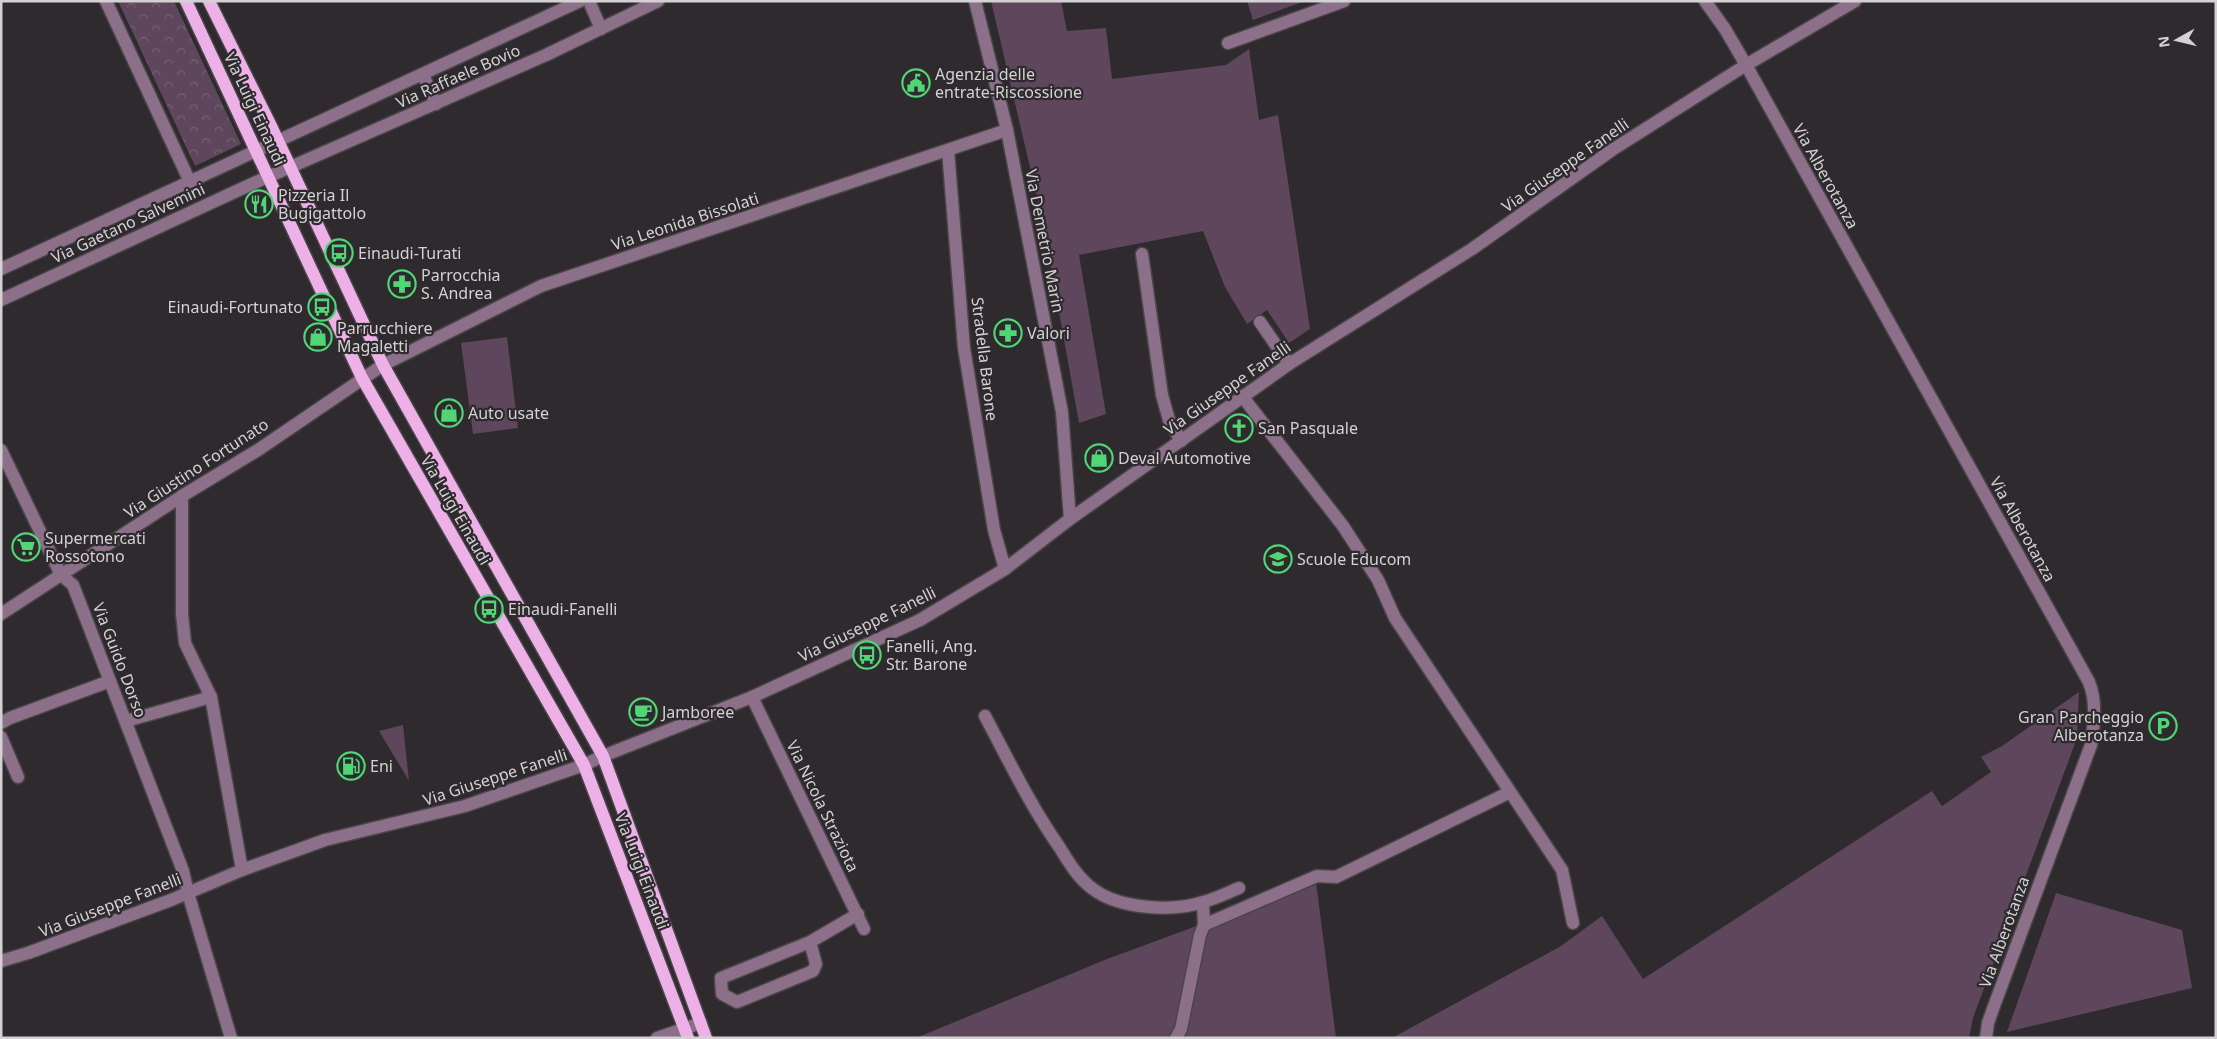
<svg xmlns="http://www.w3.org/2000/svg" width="2217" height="1039" font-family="'Noto Sans',sans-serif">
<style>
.grass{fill:#5e475c}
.forest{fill:url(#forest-crowns)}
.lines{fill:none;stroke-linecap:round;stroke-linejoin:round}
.minor-casing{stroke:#494549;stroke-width:15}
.major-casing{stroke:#494549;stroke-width:15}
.minor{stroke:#8c6f89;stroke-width:12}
.major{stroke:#edb1e8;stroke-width:12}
.labels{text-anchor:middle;stroke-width:4.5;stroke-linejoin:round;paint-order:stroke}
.poi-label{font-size:16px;fill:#d4d1d4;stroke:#2e2a2e;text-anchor:start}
.street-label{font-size:16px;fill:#d4d1d4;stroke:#2e2a2e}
</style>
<defs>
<pattern id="forest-crowns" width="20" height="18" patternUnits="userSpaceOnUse" patternTransform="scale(1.25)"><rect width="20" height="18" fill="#5e475c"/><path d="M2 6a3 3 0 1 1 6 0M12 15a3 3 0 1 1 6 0" fill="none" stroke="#746072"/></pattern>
</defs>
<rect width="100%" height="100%" fill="#2e2a2e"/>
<g class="grass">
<polygon points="991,1 1061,1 1067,31 1106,28 1112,79 1226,65 1249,49 1259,120 1278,115 1310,329 1289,343 1267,310 1247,324 1225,287 1203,231 1079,255 1106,414 1079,423 1043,223"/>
<polygon points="1247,1 1305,1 1253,20"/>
<polygon points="507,337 518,428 473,434 461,343"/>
<polygon points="2079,692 2077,738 1973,1018 1969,1038 1392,1038 1561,946 1602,916 1643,979 1932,791 1942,806 1991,772 1981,757 2002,746"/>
<polygon points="403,725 409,781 379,731"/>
<polygon points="1316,882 1336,1038 916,1038 1107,959"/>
<polygon points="2056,893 2182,930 2192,988 2007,1032"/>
</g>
<polygon class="forest" points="118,1 174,1 241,144 195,166"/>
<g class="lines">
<g class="minor-casing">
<g id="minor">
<polyline points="106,1 190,182"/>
<polyline points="589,1 601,29"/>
<polyline points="975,1 1007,130 1062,412 1070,519"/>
<path d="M1705,1L1725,29L1746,65L2089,682C2097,702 2094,724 2091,745L1994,1006L1988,1023L1986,1038"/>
<polyline points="1228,43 1344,1"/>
<polyline points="423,75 436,104"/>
<polyline points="948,150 964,348 994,530 1005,569"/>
<polyline points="1142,254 1162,395 1169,420 1181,441"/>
<polyline points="1,269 580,1"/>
<polyline points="1,300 254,183 546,55 658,1"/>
<polyline points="1260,322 1289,364"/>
<polyline points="1242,396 1343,526 1378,580 1395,618 1562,870 1573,923"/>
<polyline points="1,450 61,575 73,585 183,871 188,893 231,1038"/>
<polyline points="182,496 182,614 185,643 211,697 242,870"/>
<polyline points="1,614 182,496 258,450 383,365 541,286 1007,130"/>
<polyline points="752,697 864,929"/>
<path d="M985,716C1009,761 1031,807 1060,848C1069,863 1079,879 1093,889C1119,909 1173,912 1203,902C1215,899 1227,893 1239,888"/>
<polyline points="126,721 211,697"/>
<polyline points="1,723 10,718 110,681"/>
<polyline points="1,737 18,777"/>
<polyline points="1204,925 1317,876 1336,877 1510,792"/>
<polyline points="810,942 816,964 813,971 737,1002 722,994 721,978 810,942 858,914"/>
<polyline points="1,961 28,953 171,900 242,870 325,840 465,806 584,765 603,756 752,697 920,620 1005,569 1070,519 1289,364 1472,249 1612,150 1746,65 1855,1"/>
<polyline points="657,1038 701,1023"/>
<polyline points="1176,1038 1181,1029 1200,935 1204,925 1203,903"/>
</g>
</g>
<g class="major-casing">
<g id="major">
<polyline points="186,1 362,378 584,765 688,1038"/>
<polyline points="209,1 272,128 383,365 603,756 706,1038"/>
</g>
</g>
<use href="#minor" class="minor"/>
<use href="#major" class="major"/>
</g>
<defs>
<g id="civic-ring" transform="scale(1.4375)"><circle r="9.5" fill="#2e2a2e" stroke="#4fd675" stroke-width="1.5"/><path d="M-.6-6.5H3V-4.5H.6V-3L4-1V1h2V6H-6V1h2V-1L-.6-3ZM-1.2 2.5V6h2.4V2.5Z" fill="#4fd675"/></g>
<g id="restaurant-ring" transform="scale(1.4375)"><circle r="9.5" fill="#2e2a2e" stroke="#4fd675" stroke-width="1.5"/><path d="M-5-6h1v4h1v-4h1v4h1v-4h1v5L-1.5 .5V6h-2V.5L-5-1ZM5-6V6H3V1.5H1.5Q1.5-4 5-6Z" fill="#4fd675"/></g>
<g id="bus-ring" transform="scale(1.4375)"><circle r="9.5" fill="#2e2a2e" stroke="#4fd675" stroke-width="1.5"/><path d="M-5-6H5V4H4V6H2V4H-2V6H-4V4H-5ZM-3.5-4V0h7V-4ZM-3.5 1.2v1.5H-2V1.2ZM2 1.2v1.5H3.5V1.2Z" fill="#4fd675"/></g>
<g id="pharmacy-ring" transform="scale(1.4375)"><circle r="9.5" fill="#2e2a2e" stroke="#4fd675" stroke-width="1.5"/><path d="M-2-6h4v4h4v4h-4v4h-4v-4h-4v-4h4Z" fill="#4fd675"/></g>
<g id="shop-ring" transform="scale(1.4375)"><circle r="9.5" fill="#2e2a2e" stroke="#4fd675" stroke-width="1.5"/><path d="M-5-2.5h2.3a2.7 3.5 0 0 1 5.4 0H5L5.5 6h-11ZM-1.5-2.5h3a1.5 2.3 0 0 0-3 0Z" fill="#4fd675"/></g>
<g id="church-ring" transform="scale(1.4375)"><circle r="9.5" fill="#2e2a2e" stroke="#4fd675" stroke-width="1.5"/><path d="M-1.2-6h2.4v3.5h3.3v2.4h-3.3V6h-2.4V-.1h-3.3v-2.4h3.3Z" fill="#4fd675"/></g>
<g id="supermarket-ring" transform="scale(1.4375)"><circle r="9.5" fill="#2e2a2e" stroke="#4fd675" stroke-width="1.5"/><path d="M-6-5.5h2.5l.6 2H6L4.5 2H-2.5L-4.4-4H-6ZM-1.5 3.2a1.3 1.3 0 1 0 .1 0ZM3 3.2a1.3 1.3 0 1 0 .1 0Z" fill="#4fd675"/></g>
<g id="school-ring" transform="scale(1.4375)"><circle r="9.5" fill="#2e2a2e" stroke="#4fd675" stroke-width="1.5"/><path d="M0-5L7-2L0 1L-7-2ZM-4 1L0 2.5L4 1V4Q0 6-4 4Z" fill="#4fd675"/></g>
<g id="cafe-ring" transform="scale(1.4375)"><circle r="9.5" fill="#2e2a2e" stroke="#4fd675" stroke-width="1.5"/><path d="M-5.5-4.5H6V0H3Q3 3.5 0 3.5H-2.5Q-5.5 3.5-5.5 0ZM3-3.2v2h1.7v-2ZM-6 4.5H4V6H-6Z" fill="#4fd675"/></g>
<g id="parking-ring" transform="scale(1.4375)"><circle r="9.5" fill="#2e2a2e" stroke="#4fd675" stroke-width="1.5"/><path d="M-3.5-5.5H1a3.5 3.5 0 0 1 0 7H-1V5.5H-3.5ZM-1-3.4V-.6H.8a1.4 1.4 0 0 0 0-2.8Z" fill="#4fd675"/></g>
<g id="fuel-ring" transform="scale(1.4375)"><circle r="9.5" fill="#2e2a2e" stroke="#4fd675" stroke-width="1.5"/><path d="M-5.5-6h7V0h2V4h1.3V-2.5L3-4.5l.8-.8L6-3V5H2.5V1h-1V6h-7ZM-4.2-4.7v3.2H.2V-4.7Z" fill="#4fd675"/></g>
</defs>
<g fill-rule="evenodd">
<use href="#civic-ring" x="916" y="83"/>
<use href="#restaurant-ring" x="259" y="204"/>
<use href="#bus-ring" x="339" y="253"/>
<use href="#pharmacy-ring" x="402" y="284"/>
<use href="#bus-ring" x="322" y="307"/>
<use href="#pharmacy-ring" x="1008" y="333"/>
<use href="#shop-ring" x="318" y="337"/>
<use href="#shop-ring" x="449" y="413"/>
<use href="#church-ring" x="1239" y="428"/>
<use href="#shop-ring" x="1099" y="458"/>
<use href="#supermarket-ring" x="26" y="547"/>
<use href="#school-ring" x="1278" y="559"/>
<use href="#bus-ring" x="489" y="609"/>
<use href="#bus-ring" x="867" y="655"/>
<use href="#cafe-ring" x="643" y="712"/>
<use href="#parking-ring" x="2163" y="726"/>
<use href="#fuel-ring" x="351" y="766"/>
</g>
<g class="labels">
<g class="poi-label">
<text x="935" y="80">Agenzia delle<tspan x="935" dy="18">entrate-Riscossione</tspan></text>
<text x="278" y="201">Pizzeria Il<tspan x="278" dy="18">Bugigattolo</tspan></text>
<text x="358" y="259">Einaudi-Turati</text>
<text x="421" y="281">Parrocchia<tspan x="421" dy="18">S. Andrea</tspan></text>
<text x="303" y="313" text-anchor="end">Einaudi-Fortunato</text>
<text x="337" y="334">Parrucchiere<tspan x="337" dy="18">Magaletti</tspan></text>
<text x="1027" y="339">Valori</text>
<text x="468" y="419">Auto usate</text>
<text x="1258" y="434">San Pasquale</text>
<text x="1118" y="464">Deval Automotive</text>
<text x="45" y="544">Supermercati<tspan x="45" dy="18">Rossotono</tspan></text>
<text x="1297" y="565">Scuole Educom</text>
<text x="508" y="615">Einaudi-Fanelli</text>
<text x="886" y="652">Fanelli, Ang.<tspan x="886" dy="18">Str. Barone</tspan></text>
<text x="662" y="718">Jamboree</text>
<text x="2144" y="723" text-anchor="end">Gran Parcheggio<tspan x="2144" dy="18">Alberotanza</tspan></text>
<text x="370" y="772">Eni</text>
</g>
<g class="street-label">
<text transform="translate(458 76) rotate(-24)" y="6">Via Raffaele Bovio</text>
<text transform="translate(255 109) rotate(65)" y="6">Via Luigi Einaudi</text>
<text transform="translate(1565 165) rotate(-35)" y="6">Via Giuseppe Fanelli</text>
<text transform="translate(1826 176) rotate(61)" y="6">Via Alberotanza</text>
<text transform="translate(685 221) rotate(-18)" y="6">Via Leonida Bissolati</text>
<text transform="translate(128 223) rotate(-25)" y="6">Via Gaetano Salvemini</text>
<text transform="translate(1045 241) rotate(79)" y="6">Via Demetrio Marin</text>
<text transform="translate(985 359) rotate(83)" y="6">Stradella Barone</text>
<text transform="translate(1227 388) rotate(-35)" y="6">Via Giuseppe Fanelli</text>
<text transform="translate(196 468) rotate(-33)" y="6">Via Giustino Fortunato</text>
<text transform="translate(456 510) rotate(60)" y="6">Via Luigi Einaudi</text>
<text transform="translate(2023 529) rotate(61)" y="6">Via Alberotanza</text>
<text transform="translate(867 624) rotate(-26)" y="6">Via Giuseppe Fanelli</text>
<text transform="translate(120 660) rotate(69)" y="6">Via Guido Dorso</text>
<text transform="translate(495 777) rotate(-18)" y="6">Via Giuseppe Fanelli</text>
<text transform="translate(823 806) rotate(64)" y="6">Via Nicola Straziota</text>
<text transform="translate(642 871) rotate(69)" y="6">Via Luigi Einaudi</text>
<text transform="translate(110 905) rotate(-21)" y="6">Via Giuseppe Fanelli</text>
<text transform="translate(2004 932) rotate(-70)" y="6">Via Alberotanza</text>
</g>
</g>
<rect width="2217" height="1039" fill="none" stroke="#d4d1d4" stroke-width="5"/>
<g transform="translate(2177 40) rotate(262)" stroke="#2e2a2e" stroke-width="4" paint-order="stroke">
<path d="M0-4L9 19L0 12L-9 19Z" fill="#d4d1d4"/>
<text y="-8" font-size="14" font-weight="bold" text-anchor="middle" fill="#d4d1d4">N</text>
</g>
</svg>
